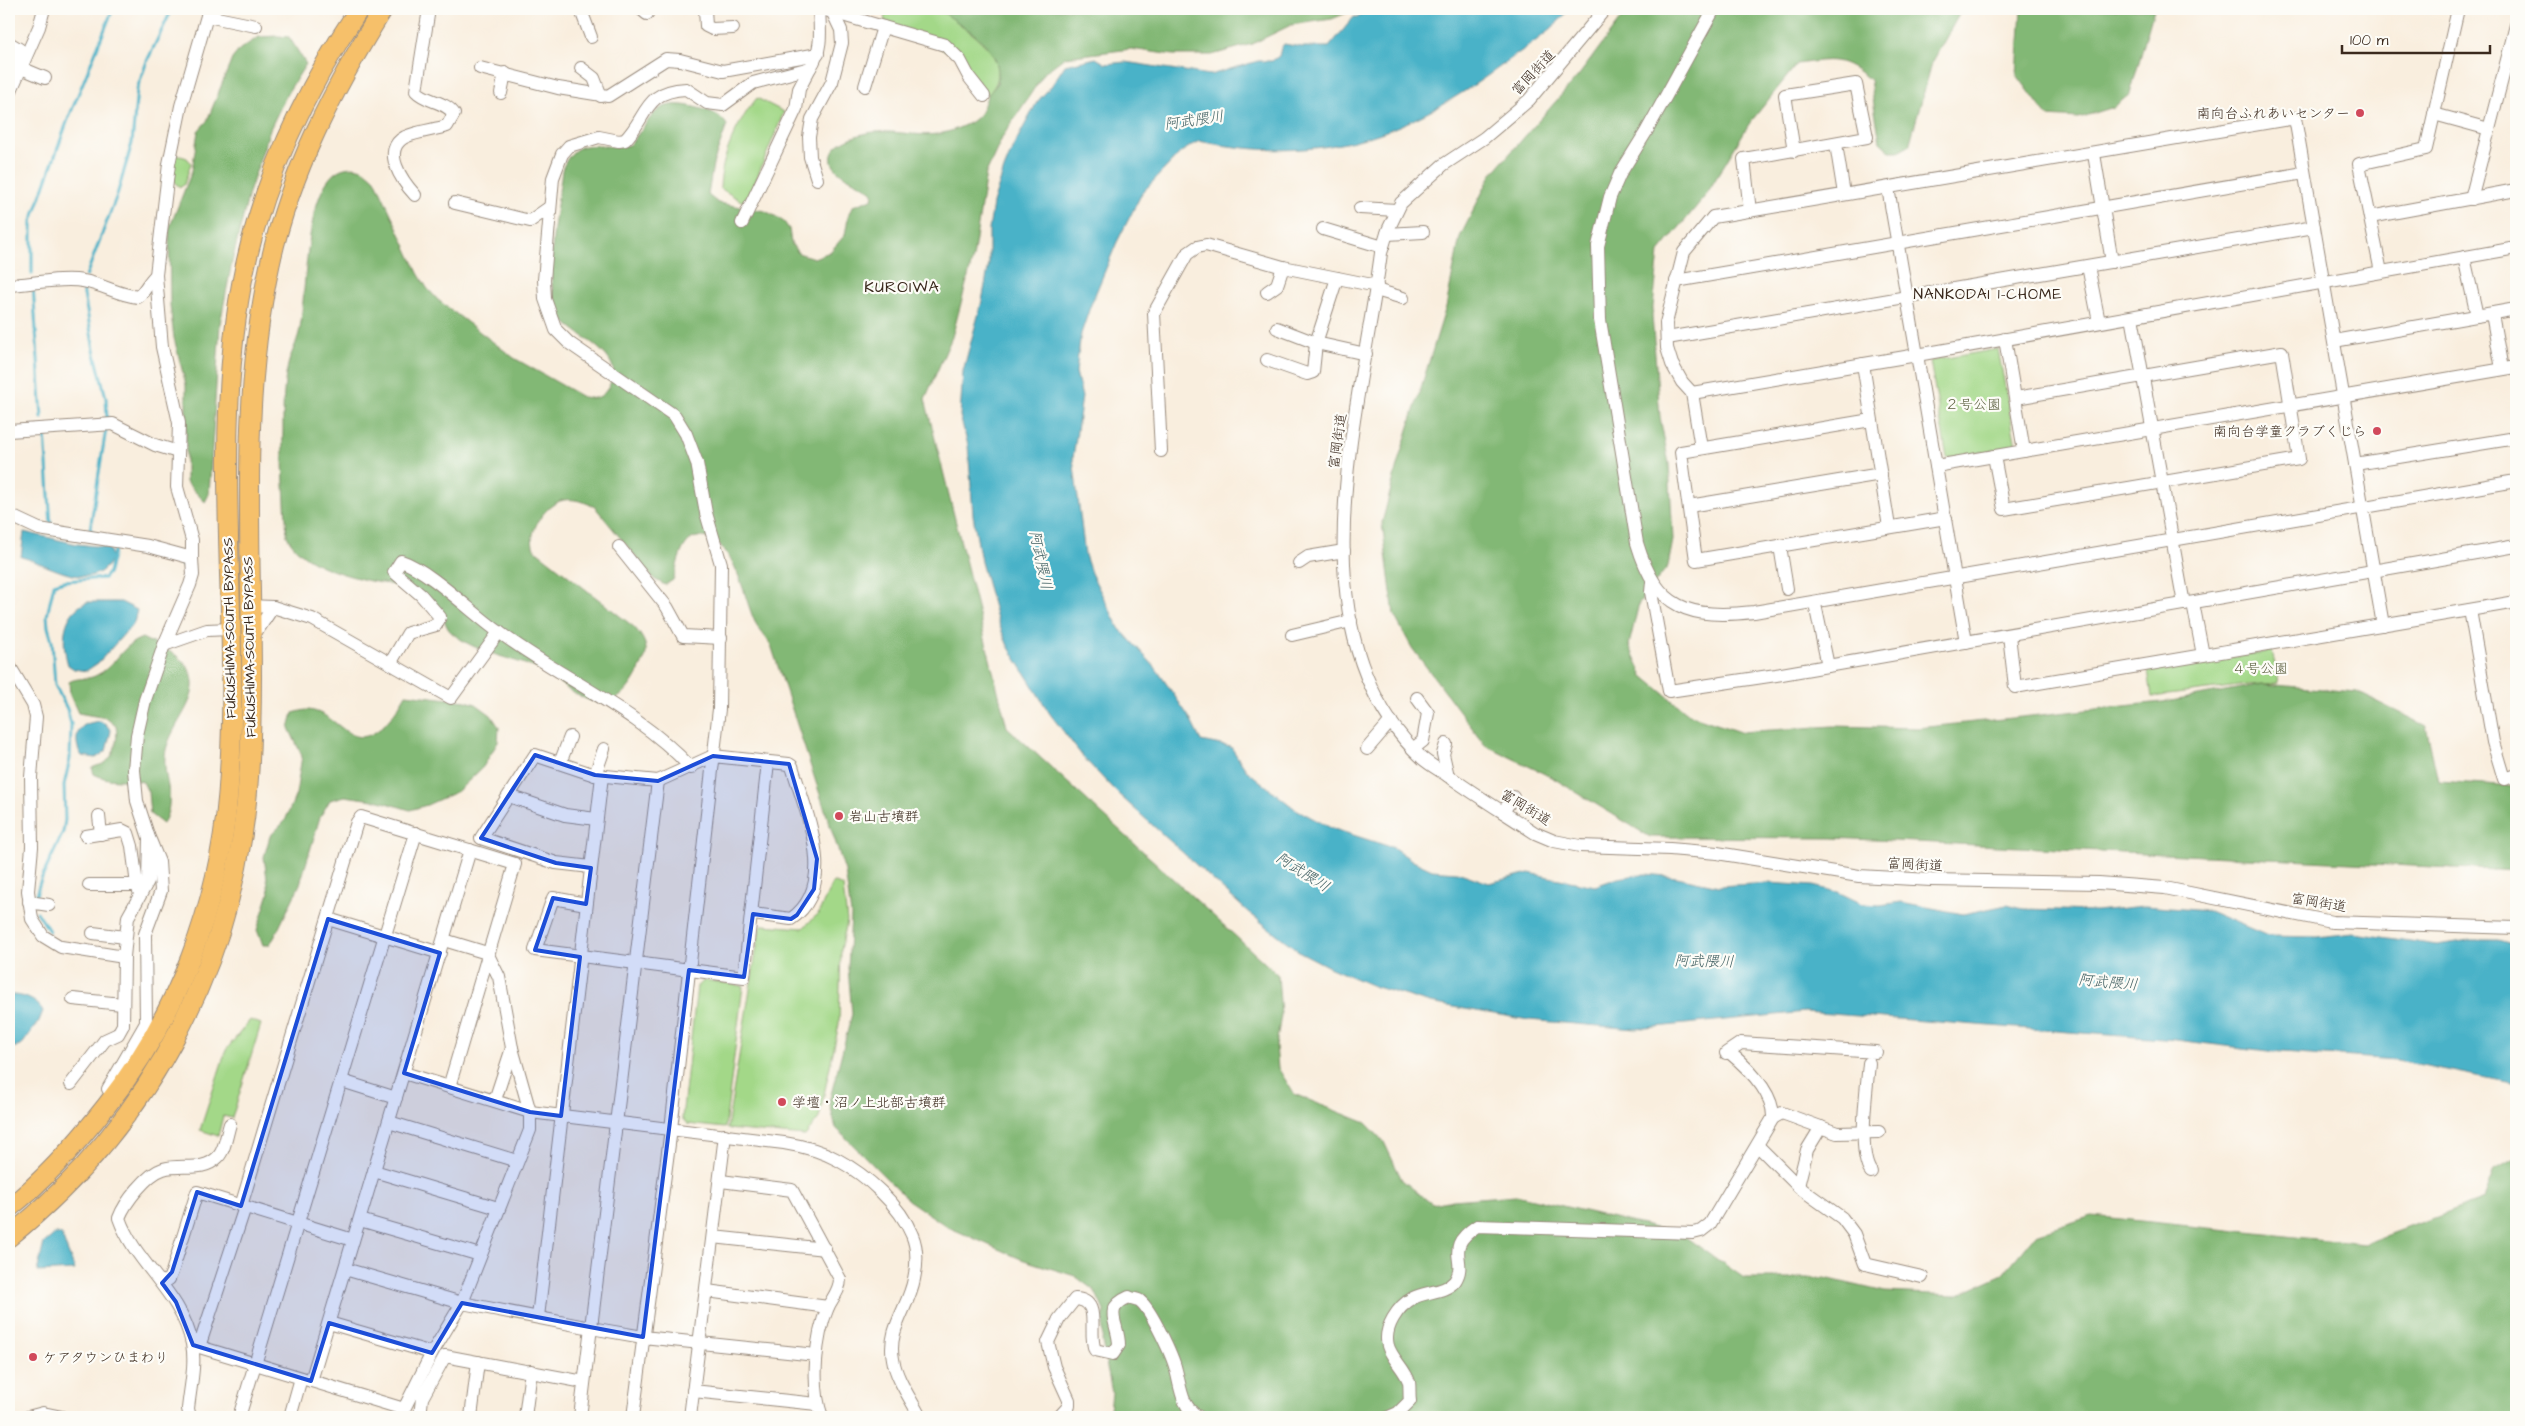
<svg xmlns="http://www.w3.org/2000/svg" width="2525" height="1426" font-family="'Architects Daughter','Klee One',sans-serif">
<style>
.green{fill:#a3d888;stroke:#6f8153}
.forest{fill:#82b874;stroke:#5e7149}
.water{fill:#4ab2c8;stroke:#426e73}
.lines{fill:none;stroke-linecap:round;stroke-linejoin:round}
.stream{stroke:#4ab2c8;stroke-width:3}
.minor-casing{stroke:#9a8c7e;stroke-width:14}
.highway-casing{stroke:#9a8c7e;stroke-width:21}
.minor{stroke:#fff;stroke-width:12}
.highway{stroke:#f6c06b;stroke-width:19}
.marked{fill:#1d4ed8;fill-opacity:0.2;stroke:#1d4ed8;stroke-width:4;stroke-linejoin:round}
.poi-dot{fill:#d1495b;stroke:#fdfcf7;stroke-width:2}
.labels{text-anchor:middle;stroke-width:4.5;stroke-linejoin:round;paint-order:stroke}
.street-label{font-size:14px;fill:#3b2a1e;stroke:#fdfcf7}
.poi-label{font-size:14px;fill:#3b2a1e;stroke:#fdfcf7;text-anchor:start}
.park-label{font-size:14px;fill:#5a5e3e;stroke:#fdfcf7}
.water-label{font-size:15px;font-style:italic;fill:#416062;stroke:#fdfcf7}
.neighbourhood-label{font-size:15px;letter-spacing:1px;fill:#3b2a1e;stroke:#fdfcf7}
.quarter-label{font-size:16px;letter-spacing:1px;fill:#3b2a1e;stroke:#fdfcf7}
</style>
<rect width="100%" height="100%" fill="#fdfcf7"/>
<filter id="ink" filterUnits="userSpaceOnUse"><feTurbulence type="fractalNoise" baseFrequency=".02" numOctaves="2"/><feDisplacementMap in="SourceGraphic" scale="10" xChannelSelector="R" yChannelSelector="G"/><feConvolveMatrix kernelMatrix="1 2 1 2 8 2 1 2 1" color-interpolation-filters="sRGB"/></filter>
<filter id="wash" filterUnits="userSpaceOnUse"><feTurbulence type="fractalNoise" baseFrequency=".0096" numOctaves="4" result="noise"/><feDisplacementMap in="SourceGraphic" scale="20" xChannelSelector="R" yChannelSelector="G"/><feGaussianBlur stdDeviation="1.12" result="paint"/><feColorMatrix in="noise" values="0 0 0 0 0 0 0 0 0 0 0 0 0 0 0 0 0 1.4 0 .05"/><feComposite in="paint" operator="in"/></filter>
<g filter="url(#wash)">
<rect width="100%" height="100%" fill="#f9eede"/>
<g class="green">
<path d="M884,9C895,9 930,6 938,9C946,12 954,20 961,25C985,43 1014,66 988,95L958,55L885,26Z"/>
<path d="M757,98L784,112L746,204L720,188C721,157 737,122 757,98Z"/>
<polygon points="178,155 187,158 191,163 184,185 180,187 175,183 172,158"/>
<polygon points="1998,349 2016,446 1947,458 1930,361"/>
<polygon points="2272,651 2279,683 2247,685 2152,697 2148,670"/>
<polygon points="833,882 843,886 847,921 841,950 839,1024 819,1118 805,1136 727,1129 760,928 763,925 803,928 818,914"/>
<polygon points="705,980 743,986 725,1128 687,1124 682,1118 697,986"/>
<polygon points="250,1020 261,1024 232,1118 223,1116 218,1136 200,1130 226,1050"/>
</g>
<g class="forest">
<path d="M938,9H1356L1332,19L1291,25L1252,44L1212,55H1173L1131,49L1065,57L1045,72L1003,136L986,173L973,258L952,337L925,399L1007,727L1278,975L1281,1015L1276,1046L1278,1068L1294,1094L1366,1123L1384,1142L1402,1180L1432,1204L1453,1200L1516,1195L1681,1234L1744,1278H1825L1885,1292L1956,1295L2003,1274L2036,1234L2092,1216L2364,1244L2484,1199L2495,1170L2516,1158V1417H1109L1112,1393L1102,1342L1104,1311L1095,1291L1075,1276L1021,1259L948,1227L908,1200L836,1128L829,1102L852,1014L848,968L851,915L848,892L845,871L771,645C766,637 759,630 755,622C743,596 736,542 703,537C681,534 678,565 673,580L665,585L654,579L595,507C585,502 572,497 560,501C544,507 527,532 534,549L634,627C642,636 650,647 644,660C635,679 623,706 597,702C572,698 559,679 538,669C510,657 475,653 451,632C444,626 444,612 437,606C429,599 413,593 403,589C394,584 381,583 370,581C341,574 301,564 287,536C285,500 282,465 283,429C283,409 283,385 288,365C290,354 297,344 299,333C307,298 303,177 345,168C358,165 366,170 375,179L418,273L427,288L438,300L514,358L583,397C587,397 591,399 595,398C606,397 615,378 613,368C609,351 578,334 566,323C538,298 558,205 562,170C577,131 600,152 629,145C654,118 653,96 698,108C710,111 720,114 727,125L713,164L708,195L718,203L765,211L775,216L784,222L789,229L791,243L798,253L814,258L830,252L845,235L849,213L853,206L872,199L873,193C863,181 827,176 832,154C835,141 862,133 874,132C904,130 926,141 956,129C963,126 971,123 976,118C984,111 983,104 988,95C990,91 995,88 997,83C1006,48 962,26 938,9Z"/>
<path d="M1628,9H1962L1932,63L1909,146L1900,151H1890L1880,142L1870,80C1841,56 1833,59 1797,64L1749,124L1706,195L1659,252L1652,316L1660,417L1669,464L1673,540L1668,566L1639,603L1629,645L1643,676L1690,715L1740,732L1833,726L1918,728L2171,701L2263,684L2357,692L2426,726L2438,781L2516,786V871L1832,838L1650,837L1553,778L1485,745L1412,648L1394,615L1382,523L1398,462L1446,307L1460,237L1491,175L1579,75Z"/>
<polygon points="2021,9 2154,9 2130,94 2114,107 2079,118 2047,116 2017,75"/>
<polygon points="278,36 289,37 306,64 288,92 270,129 249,193 232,262 220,324 209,494 205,502 186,482 186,385 174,338 170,305 169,229 192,171 198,131 207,121 232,59 240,49 259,37"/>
<path d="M142,638C153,644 167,648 177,656C218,689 168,721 165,756C163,782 177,797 163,824L150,814L148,792L143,782C125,778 110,783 94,774L92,768C97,765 104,765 107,761C116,753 118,737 116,726L106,718L78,713L70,695L69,682C77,677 86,680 95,676C116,667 121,645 142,638Z"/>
<path d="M406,694L466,701L476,704L491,715L499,727L498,742L483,767L458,791L427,805L410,810L380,801L345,796L330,800L320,817L300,884L274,938L269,945H263L257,930L269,893L264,857L270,836L285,821L296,794L302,756L289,728L293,713C297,712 303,710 308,710C341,713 351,759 386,723C394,715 400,704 406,694Z"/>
</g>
<g class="water">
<path d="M1369,9H1569C1553,32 1527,46 1505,63C1406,137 1322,166 1199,141L1181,152L1142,193L1117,242L1090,307L1081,334L1078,355L1076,372L1082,397L1073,458L1085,555L1091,573L1119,628L1155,667L1189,717L1201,741L1231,747L1246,770L1294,808L1331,828L1394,848L1413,861L1432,870L1457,872L1489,883L1529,873L1595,886L1618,878L1645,874L1677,877L1719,886L1769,883L1813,886L1838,892L1863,904L1880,905L1901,902L1963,914L2007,905L2023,909L2096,911L2144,906L2209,911L2268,936L2317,937L2354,933L2437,945L2469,940H2498L2516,945V1084L2397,1060L2268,1051L2176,1040L1805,1012L1635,1029L1529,1020L1430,1003L1373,986L1331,968L1300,952L1248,912L1116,792L1083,757L1050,714L1008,646L998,622L981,562L973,515L968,445L960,416L963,371L982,301L989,264V230L993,203L1004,169L1013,147L1037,102L1052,85L1065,65L1096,58L1106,64L1125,62L1210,75L1258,61H1272L1279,56L1281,48L1284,44L1302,47H1329L1354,17H1359Z"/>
<path d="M24,532L77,544L104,547L110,550L112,558C93,596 50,564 21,557Z"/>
<path d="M87,602H121L137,610L134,623L98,663L86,671L74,669L68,665C61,641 62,613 87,602Z"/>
<path d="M99,721L106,724L111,731L106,751L96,758L82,756C76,748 74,733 83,726C87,723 94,722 99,721Z"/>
<path d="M9,995C20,994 37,999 43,1011L39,1021L21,1046L9,1048Z"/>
<polygon points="55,1234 61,1234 75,1270 37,1272 44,1243"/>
</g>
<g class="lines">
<g class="stream">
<polyline points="32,273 32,221 67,122 113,9"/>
<polyline points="86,276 117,195 132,143 137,89 147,61 172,9"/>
<polyline points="33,286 42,418"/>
<polyline points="83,289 94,350 106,398 107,421"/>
<polyline points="45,433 51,526"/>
<polyline points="94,533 90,529 106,429"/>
<polyline points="177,559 188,573"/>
<polyline points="35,898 40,882 63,832 65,820 64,785 70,759 71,724 67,709 55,685 52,641 48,627 47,616 54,584 64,581 104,578 109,572 115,547"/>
<polyline points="37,912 49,931"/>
</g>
</g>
</g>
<g filter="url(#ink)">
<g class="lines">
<g class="minor-casing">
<g id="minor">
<polyline points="584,9 582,13 591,37"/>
<polyline points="641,9 647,14"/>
<polyline points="705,9 706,26 712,29 733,28"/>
<polyline points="822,9 945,45 960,60 969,77 984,96"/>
<path d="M1605,9L1529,100L1484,138L1443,165L1401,203L1388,230L1381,253C1361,409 1289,633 1422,758C1431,766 1443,772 1453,779C1480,798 1508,815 1535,833L1554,841L1580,846L1670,849L1717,853L1859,876L1931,880L2099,883L2165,888L2332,922L2516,928"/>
<path d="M1714,9L1646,132L1620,174L1610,197L1598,246L1600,320L1637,543C1657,610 1689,619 1754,612L2516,481"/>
<polyline points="207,16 256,26"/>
<polyline points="9,43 19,49 14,65 45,78"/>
<polyline points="480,68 558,88 608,96 666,59 680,60 723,71 818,54"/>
<polyline points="581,68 594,78 601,96"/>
<polyline points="865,86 883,27"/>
<polyline points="501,93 505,73"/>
<polyline points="9,95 39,27 44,9"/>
<polyline points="2434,114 2489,129"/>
<polyline points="1836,144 1844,194"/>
<polyline points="2094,154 2112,262"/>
<polyline points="817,179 810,157 809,137 812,119 832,82 842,43 841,30 832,11"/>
<path d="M415,195C403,182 380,150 405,137C418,131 434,130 447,126L454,114C446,101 426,102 416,91L429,9"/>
<polyline points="2471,199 2516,25"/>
<polyline points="455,203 530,221 550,207"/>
<polyline points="1360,208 1397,210"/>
<polyline points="1750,211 1744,159 1867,137 1856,84 1785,95 1794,151"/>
<polyline points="2370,217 2516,190"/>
<polyline points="742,223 796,109 799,89 810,68"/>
<polyline points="1323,229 1383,247"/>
<polyline points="1387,234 1423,232"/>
<polyline points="2464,257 2477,316"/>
<polyline points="2088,266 2099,322"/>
<polyline points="2381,272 2359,164 2426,149 2458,9"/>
<polyline points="1676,281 2304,173"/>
<path d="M9,285C31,284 62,277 83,281C102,284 118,295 138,297C146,290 148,282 156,275"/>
<polyline points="1376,290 1403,298"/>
<polyline points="1267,292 1277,285 1283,267"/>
<polyline points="2492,314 2502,369"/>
<polyline points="2132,317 2184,604"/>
<polyline points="1277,328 1316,343 1366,354"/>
<polyline points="1667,338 2314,227"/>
<polyline points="2005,339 2024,451"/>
<polyline points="2334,341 2516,309"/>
<polyline points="1267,360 1307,374 1313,372 1316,343 1337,278"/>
<polyline points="1863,364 1889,527"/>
<polyline points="1692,393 1917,355 1888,188"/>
<polyline points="1871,420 1681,452 1696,560 1946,518"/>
<polyline points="9,431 113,424 155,445 178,452"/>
<polyline points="1701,448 1692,393 1682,382 1672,364 1667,348 1666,323 1684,252 1713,217 2295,118 2383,625"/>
<polyline points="1161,451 1154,313 1187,254 1197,247 1206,245 1283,267 1377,286"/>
<polyline points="1994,456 2004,509 2299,459 2282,352 2016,398"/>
<polyline points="2355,464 2516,438"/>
<polyline points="1936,466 2516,367"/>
<polyline points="1689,506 1881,474"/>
<polyline points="9,515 39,529 148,546 192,558 193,575 190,585 164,645 145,700 137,735 134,770 137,801 149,838 148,881 128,917 124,957 123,1025 118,1034 105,1040 71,1084"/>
<polyline points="1780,546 1787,589"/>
<polyline points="619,547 667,607 683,636 721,638"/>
<polyline points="192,558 192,540 177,487 179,423 162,347 156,275 169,164 181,106 209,9"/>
<polyline points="1299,563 1308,557 1344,551"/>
<polyline points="1652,582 1651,592 1669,691 1776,675 2516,546"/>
<polyline points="2193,603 2203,655"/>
<polyline points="249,606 273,607 312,619 451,698 499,632"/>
<polyline points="1816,609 1828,666"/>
<polyline points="2470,610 2493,742 2504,779 2516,775"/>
<polyline points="249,629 259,628 273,607"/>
<polyline points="1292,635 1351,621"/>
<polyline points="2009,635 2015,687 2516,602"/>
<polyline points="1966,642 1917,355 2516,248"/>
<polyline points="164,645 207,630 230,629"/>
<path d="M391,662L408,633L436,625L440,617L421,595L394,572L401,561C429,570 472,613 499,632C559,677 641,712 691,768"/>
<polyline points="9,665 33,705 36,717 31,777 32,847 28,891 32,919 43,936 61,947 124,957"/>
<polyline points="1446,744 1443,754 1448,776"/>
<polyline points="1414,748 1423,741 1428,713 1417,698"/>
<polyline points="1367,749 1391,721"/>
<polyline points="560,763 570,737"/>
<polyline points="595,775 604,749"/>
<polyline points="509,796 565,815 596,819"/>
<polyline points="1503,812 1513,797"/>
<polyline points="99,816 101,834"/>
<polyline points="86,836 122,830 128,833 132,846 137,885"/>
<path d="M591,867L556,863L481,838L535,755L595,775L658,781L713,756L789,764L792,766C805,811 840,885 791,919L753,914"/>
<polyline points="89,885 137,885 139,891"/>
<polyline points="29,902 49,905"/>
<polyline points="586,904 553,898 535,950 744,977 768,762"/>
<polyline points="328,919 440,953"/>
<polyline points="93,933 125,937"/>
<polyline points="73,999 122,1004"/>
<polyline points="1726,1053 1741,1043 1876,1052"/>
<path d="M1869,1063C1867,1088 1857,1154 1871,1172"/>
<path d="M404,1073L530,1112L784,1143C803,1146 822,1151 838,1160C866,1175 900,1205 912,1235C918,1249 917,1265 914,1279C909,1307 887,1329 893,1359C896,1379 911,1399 920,1417"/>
<polyline points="342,1081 396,1098"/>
<polyline points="108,1089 146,1023 145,934 161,891 159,862 150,840"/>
<polyline points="495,1100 512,1048"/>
<polyline points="1773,1118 1782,1113 1837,1133 1879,1132"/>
<polyline points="389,1122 517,1161"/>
<polyline points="1758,1146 1800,1188 1842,1218 1854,1234 1865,1264 1922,1277"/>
<polyline points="374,1171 498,1208"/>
<path d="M721,1181L792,1190L840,1279C840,1290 833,1297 828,1307C815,1337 811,1387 822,1417"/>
<polyline points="1798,1186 1807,1150 1821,1127"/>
<polyline points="241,1206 357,822 361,817 515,864 449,1087"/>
<polyline points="360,1220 480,1255"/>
<polyline points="713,1237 825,1249"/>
<polyline points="345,1269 462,1303 591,1328 643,1337 816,1355"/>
<polyline points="162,1283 169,1279 172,1272 197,1192 353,1240"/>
<polyline points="707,1291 828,1307"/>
<polyline points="538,1317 602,776"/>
<polyline points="329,1323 432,1353"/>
<polyline points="193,1345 404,1409 432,1353 462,1303 530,1130 530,1112 512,1048 499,977 487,953 444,940"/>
<polyline points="199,1347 245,1207"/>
<polyline points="311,1381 470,850"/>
<polyline points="693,1391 817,1404"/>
<polyline points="28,1417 43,1413 62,1417"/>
<path d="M190,1417L188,1409C190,1388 196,1365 192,1344C182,1293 135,1264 119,1218C125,1202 147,1174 163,1169C182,1163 202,1173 218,1157C225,1150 227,1133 230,1124"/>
<polyline points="239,1417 416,833"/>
<polyline points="290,1417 301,1378"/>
<polyline points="420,1417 422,1398 445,1356 584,1382"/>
<polyline points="471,1417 478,1362"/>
<polyline points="525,1417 531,1371"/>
<polyline points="580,1417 658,781"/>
<path d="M633,1417L671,1129L719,709L721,564L706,513L697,463L686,434L675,416L569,343L556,330L545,299L544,280L553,178L562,154L569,146L599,137L619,141L625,140C648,117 643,91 686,89L707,103L723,105L753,83L810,68C823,49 820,31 819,9"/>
<polyline points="690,1417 725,1135"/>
<path d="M1059,1417L1069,1406V1400L1054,1367L1048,1342L1059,1319L1075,1299C1103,1300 1087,1332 1095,1350L1113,1354L1119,1345C1119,1323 1101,1309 1129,1297C1132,1299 1138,1299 1140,1301C1151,1309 1173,1357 1176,1370C1181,1388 1181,1407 1199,1417"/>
<path d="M1389,1417L1398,1413L1410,1401C1409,1395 1410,1388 1409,1382C1405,1369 1392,1359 1388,1346C1383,1328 1398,1306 1413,1298C1426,1291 1445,1293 1455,1281C1469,1260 1442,1249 1477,1226L1693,1233L1701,1231L1710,1224L1773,1118C1774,1093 1747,1067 1729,1052"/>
</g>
</g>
<g class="highway-casing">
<g id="highway">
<path d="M9,1208C46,1179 78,1142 107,1105C177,1017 219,905 228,794C241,636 215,478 236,320C250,206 296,104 359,9"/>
<path d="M9,1237C153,1121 239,955 249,770C259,602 233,431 270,264C290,172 334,88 383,9"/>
</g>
</g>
<use href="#minor" class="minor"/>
<use href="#highway" class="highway"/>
</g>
</g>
<path class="marked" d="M535,755L595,775L658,781L713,756L789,764L817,859L814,889L797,915L791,919L753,914L744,977L689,970L643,1337L462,1303L432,1353L329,1323L311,1381L193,1345L176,1302L162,1283L172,1272L197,1192L241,1206L328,919L440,953L404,1073L530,1112L561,1116L580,957L535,950L553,898L586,904L591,868L556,863L481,838Z"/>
<g class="poi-dot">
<circle cx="2360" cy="113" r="5"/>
<circle cx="2377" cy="431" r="5"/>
<circle cx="839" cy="816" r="5"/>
<circle cx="782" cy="1102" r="5"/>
<circle cx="33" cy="1357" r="5"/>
</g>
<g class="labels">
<g class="street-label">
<text transform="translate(1533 72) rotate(-47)" y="5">富岡街道</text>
<text transform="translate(1337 441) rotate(-82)" y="5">富岡街道</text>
<text transform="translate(229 628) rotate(-91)" y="5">FUKUSHIMA-SOUTH BYPASS</text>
<text transform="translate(249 647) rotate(-91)" y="5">FUKUSHIMA-SOUTH BYPASS</text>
<text transform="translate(1526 807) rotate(31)" y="5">富岡街道</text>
<text transform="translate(1915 864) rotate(3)" y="5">富岡街道</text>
<text transform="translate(2319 902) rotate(9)" y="5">富岡街道</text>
</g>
<g class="poi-label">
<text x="2350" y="118" text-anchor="end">南向台ふれあいセンター</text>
<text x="2367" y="436" text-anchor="end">南向台学童クラブくじら</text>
<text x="849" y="821">岩山古墳群</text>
<text x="792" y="1107">学壇・沼ノ上北部古墳群</text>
<text x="43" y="1362">ケアタウンひまわり</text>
</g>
<g class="park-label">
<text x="1973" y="409">２号公園</text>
<text x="2260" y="673">４号公園</text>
</g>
<g class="water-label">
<text transform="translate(1194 120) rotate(-8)" y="5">阿武隈川</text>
<text transform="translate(1041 560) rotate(78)" y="5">阿武隈川</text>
<text transform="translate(1303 872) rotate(32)" y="5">阿武隈川</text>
<text transform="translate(1704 961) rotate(1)" y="5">阿武隈川</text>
<text transform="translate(2108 982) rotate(5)" y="5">阿武隈川</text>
</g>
<g class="neighbourhood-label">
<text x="1988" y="299">NANKODAI 1-CHOME</text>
</g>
<g class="quarter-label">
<text x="902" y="292">KUROIWA</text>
</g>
</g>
<rect width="2525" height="1426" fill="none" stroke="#fdfcf7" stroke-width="30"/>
<path d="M2342 45v8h148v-8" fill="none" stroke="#3b2a1e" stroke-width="2.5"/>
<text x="2350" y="45" font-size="15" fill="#3b2a1e" stroke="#fdfcf7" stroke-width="4" paint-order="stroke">100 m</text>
</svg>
